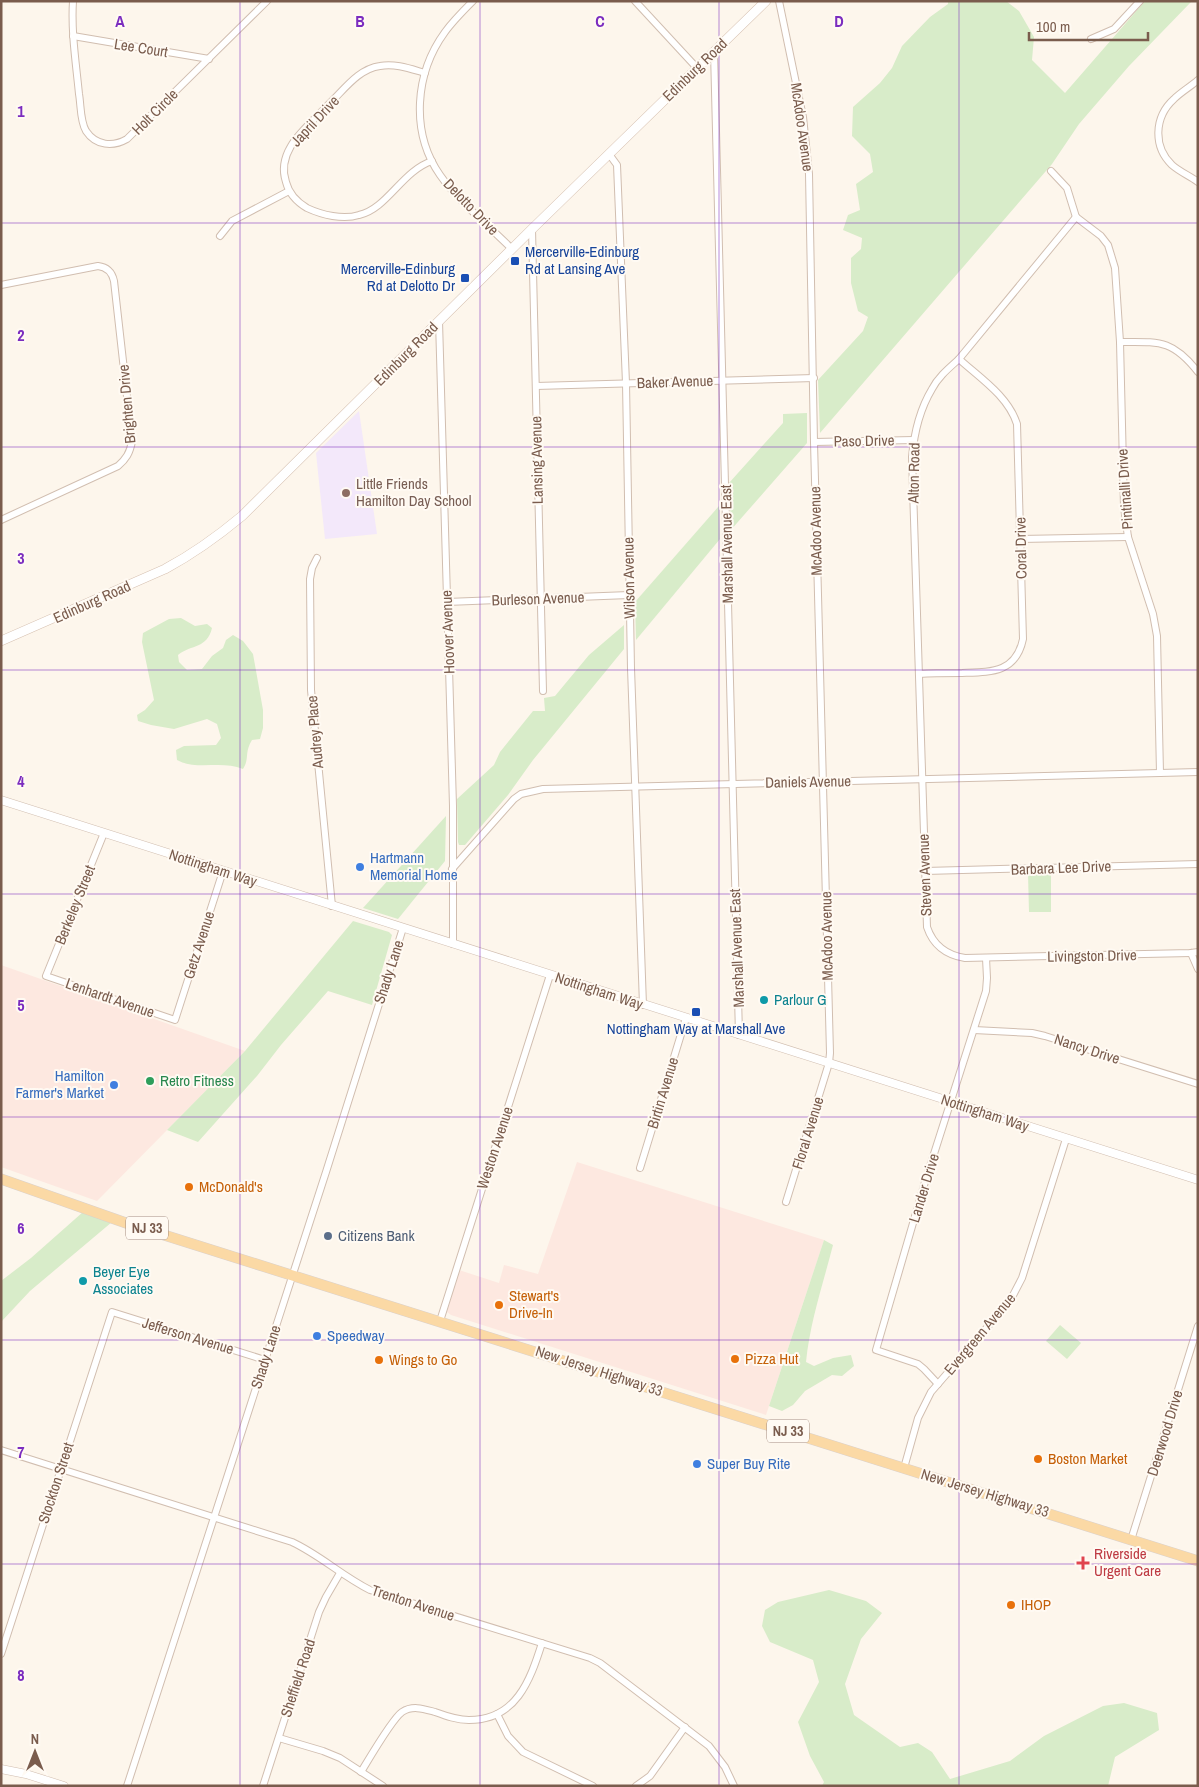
<svg xmlns="http://www.w3.org/2000/svg" width="1199" height="1787" font-family="'Archivo Narrow',sans-serif">
<style>
.commercial{fill:#fde8e0}
.education{fill:#f3e8fa}
.green{fill:#d8ecc9}
.lines{fill:none;stroke-linecap:round;stroke-linejoin:round}
.minor-casing{stroke:#d1beb0;stroke-width:8}
.tertiary-casing{stroke:#d1beb0;stroke-width:9}
.secondary-casing{stroke:#d6c0b0;stroke-width:10}
.primary-casing{stroke:#dad1cd;stroke-width:11}
.minor{stroke:#fff;stroke-width:6}
.tertiary{stroke:#fff;stroke-width:8}
.secondary{stroke:#fff;stroke-width:9}
.primary{stroke:#fbd9a5;stroke-width:10}
.grid{fill:none;stroke:#7b2cbf;stroke-width:1;stroke-opacity:0.55}
.transit-dot{fill:#1a4fb4;stroke:#fffaf3;stroke-width:2}
.education-dot{fill:#8d6e63;stroke:#fffaf3;stroke-width:2}
.shop-dot{fill:#3f7fe0;stroke:#fffaf3;stroke-width:2}
.culture-dot{fill:#0f9aa8;stroke:#fffaf3;stroke-width:2}
.leisure-dot{fill:#2e9e5b;stroke:#fffaf3;stroke-width:2}
.food-dot{fill:#e8710a;stroke:#fffaf3;stroke-width:2}
.service-dot{fill:#5c6f8a;stroke:#fffaf3;stroke-width:2}
.health-dot{fill:#e0444e;stroke:#fffaf3;stroke-width:2}
.labels{text-anchor:middle;stroke-width:4;stroke-linejoin:round;paint-order:stroke}
.shield{fill:#fffaf3;stroke:#a28b7f;stroke-width:1}
.shield-label{font-size:14px;font-weight:bold;fill:#7a5c4d}
.street-label{font-size:15px;fill:#7a5c4d;stroke:#fffaf3}
.transit-label{font-size:15px;fill:#164399;stroke:#fffaf3;text-anchor:start}
.education-label{font-size:15px;fill:#785e54;stroke:#fffaf3;text-anchor:start}
.shop-label{font-size:15px;fill:#366cbe;stroke:#fffaf3;text-anchor:start}
.culture-label{font-size:15px;fill:#0d838f;stroke:#fffaf3;text-anchor:start}
.leisure-label{font-size:15px;fill:#27864d;stroke:#fffaf3;text-anchor:start}
.food-label{font-size:15px;fill:#c56008;stroke:#fffaf3;text-anchor:start}
.service-label{font-size:15px;fill:#4e5e75;stroke:#fffaf3;text-anchor:start}
.health-label{font-size:15px;fill:#be3a42;stroke:#fffaf3;text-anchor:start}
.grid-label{font-size:16px;text-anchor:middle;font-weight:bold;fill:#7b2cbf;stroke:#fffaf3;stroke-width:4;stroke-linejoin:round;paint-order:stroke}
</style>
<rect width="100%" height="100%" fill="#fdf6ec"/>
<g class="commercial">
<polygon points="1,965 245,1051 97,1201 1,1167"/>
<polygon points="577,1162 824,1240 766,1415 451,1315 447,1312 459,1270 499,1283 504,1265 538,1274"/>
</g>
<polygon class="education" points="359,411 377,534 325,539 316,453"/>
<g class="green">
<polygon points="948,1 1006,1 1019,11 1034,37 1032,60 1065,93 1145,1 1192,1 1129,66 1079,124 1052,164 820,433 818,380 863,331 868,317 858,311 851,283 851,258 861,249 862,238 843,230 848,215 860,210 856,184 873,172 870,154 852,136 853,107 880,83 892,68 902,46 930,17 948,4"/>
<polygon points="807,413 807,443 730,531 729,483 783,423 783,414"/>
<polygon points="719,506 720,539 636,640 635,602"/>
<path d="M181,618L195,626L207,624L212,628C207,649 192,644 178,655L179,662L187,670L202,669L212,656L223,648L226,640L233,635L243,641L253,654L263,710V728L260,739L252,740C244,753 250,758 243,769C221,760 197,771 177,760L176,750L184,746L216,745L221,738L217,724L207,719L174,729L151,725L138,721L137,715L145,710L154,700L142,642L143,633L169,619Z"/>
<polygon points="624,625 624,649 533,760 508,795 465,845 459,845 458,842 457,799 494,765 500,752 533,711 545,711 544,698 555,696 589,655"/>
<polygon points="446,816 445,861 398,919 363,908"/>
<polygon points="1051,873 1051,912 1029,912 1028,874"/>
<polygon points="353,921 389,932 392,935 372,1005 328,991 281,1045 257,1076 198,1142 167,1130 245,1051"/>
<polygon points="83,1212 112,1222 30,1291 1,1322 1,1281 31,1258"/>
<path d="M824,1240L833,1245C823,1284 810,1322 806,1362L814,1366L833,1358L851,1355L854,1366L842,1376L832,1375L805,1391L793,1405L782,1411L769,1406Z"/>
<polygon points="1060,1325 1081,1343 1067,1359 1046,1341"/>
<polygon points="829,1590 866,1601 882,1613 861,1639 845,1684 854,1715 900,1747 918,1743 932,1752 950,1779 1010,1761 1044,1736 1103,1706 1124,1703 1157,1713 1159,1730 1115,1757 1108,1786 822,1786 824,1782 810,1756 798,1722 819,1682 813,1660 770,1642 762,1626 765,1610 778,1602"/>
</g>
<g class="lines">
<g class="minor-casing">
<g id="minor">
<path d="M73,1C71,32 76,63 79,94C81,105 80,121 86,131C96,146 113,147 127,139L267,1"/>
<path d="M473,1C463,11 453,21 445,32C415,73 410,132 440,175C458,201 489,226 512,249"/>
<polyline points="635,1 697,68"/>
<polyline points="779,1 803,117 809,174 814,442 830,1053 829,1063 786,1202"/>
<polyline points="73,36 209,59"/>
<polyline points="1091,39 1114,29 1140,1"/>
<polyline points="714,52 739,1035"/>
<path d="M425,73C411,69 395,63 380,66C358,69 344,90 329,104C309,126 275,149 286,182C289,194 297,202 307,208C322,215 343,220 359,215C387,209 402,171 432,161"/>
<path d="M1198,80C1190,87 1181,92 1174,99C1154,117 1153,147 1172,165C1180,172 1190,176 1198,182"/>
<polyline points="609,154 617,165 626,383 631,668 643,1005"/>
<polyline points="1051,171 1067,188 1076,217"/>
<path d="M1076,217L959,359C949,368 938,377 932,389C920,409 914,434 912,457L927,927C933,945 946,955 965,958L1191,953L1198,952"/>
<polyline points="1076,217 1101,236 1108,245 1115,268 1120,342 1124,507 1128,537 1153,614 1157,636 1160,773"/>
<polyline points="532,229 543,691"/>
<polyline points="220,236 232,221 289,191"/>
<path d="M1,285L98,266C107,267 112,272 114,281L132,441C130,453 126,459 118,466L1,520"/>
<polyline points="439,321 453,806 453,944"/>
<path d="M1120,342C1159,342 1172,339 1198,372"/>
<polyline points="536,386 814,378"/>
<polyline points="814,442 914,440"/>
<polyline points="1020,539 1128,537"/>
<polyline points="317,558 312,568 310,579 311,690 332,906"/>
<polyline points="447,602 629,595"/>
<path d="M919,674C933,673 948,673 962,673C991,672 1016,673 1023,639L1017,424C1008,396 980,378 959,359"/>
<polyline points="104,833 46,976 175,1020 223,871"/>
<polyline points="452,869 514,799 521,794 543,789 1198,772"/>
<polyline points="925,871 1198,864"/>
<polyline points="1191,953 1198,969"/>
<polyline points="974,1030 1032,1033 1045,1036 1198,1084"/>
<polyline points="640,1168 686,1018"/>
<polyline points="440,1321 550,975"/>
<polyline points="938,1384 924,1369 918,1364 876,1350 925,1182 986,991 987,978 986,958"/>
<path d="M1,1450L292,1542C320,1555 342,1576 370,1590L590,1658L600,1663L709,1746L725,1767L734,1786"/>
<polyline points="904,1468 918,1418 931,1392 1010,1301 1022,1278 1066,1139"/>
<polyline points="1131,1540 1198,1326"/>
<polyline points="1,1654 112,1312 265,1360"/>
<polyline points="497,1714 508,1736 523,1752 593,1786"/>
<polyline points="279,1738 323,1751 340,1758 383,1786"/>
<path d="M361,1772C369,1759 392,1719 402,1712C413,1705 424,1709 435,1712C446,1716 457,1720 469,1720C516,1720 530,1681 542,1643"/>
<polyline points="127,1786 326,1172 403,928"/>
<polyline points="263,1786 319,1612 326,1597 340,1573"/>
<polyline points="636,1786 650,1776 685,1727"/>
</g>
</g>
<g class="tertiary-casing">
<g id="tertiary">
<polyline points="1,800 1198,1180"/>
<polyline points="1,1769 26,1774 64,1786"/>
</g>
</g>
<g class="secondary-casing">
<path id="secondary" d="M1,641L165,569C193,554 218,536 242,516L532,229L766,1"/>
</g>
<g class="primary-casing">
<polyline id="primary" points="1,1179 126,1223 1198,1561"/>
</g>
<use href="#minor" class="minor"/>
<use href="#tertiary" class="tertiary"/>
<use href="#secondary" class="secondary"/>
<use href="#primary" class="primary"/>
</g>
<path class="grid" d="M240,1V1786M480,1V1786M719,1V1786M959,1V1786M1,223H1198M1,447H1198M1,670H1198M1,894H1198M1,1117H1198M1,1340H1198M1,1564H1198"/>
<g class="transit-dot">
<rect x="510" y="256" width="10" height="10" rx="2.5"/>
<rect x="460" y="273" width="10" height="10" rx="2.5"/>
<rect x="691" y="1007" width="10" height="10" rx="2.5"/>
</g>
<circle class="education-dot" cx="346" cy="493" r="5"/>
<g class="shop-dot">
<circle cx="360" cy="867" r="5"/>
<circle cx="114" cy="1085" r="5"/>
<circle cx="317" cy="1336" r="5"/>
<circle cx="697" cy="1464" r="5"/>
</g>
<g class="culture-dot">
<circle cx="764" cy="1000" r="5"/>
<circle cx="83" cy="1281" r="5"/>
</g>
<circle class="leisure-dot" cx="150" cy="1081" r="5"/>
<g class="food-dot">
<circle cx="189" cy="1187" r="5"/>
<circle cx="499" cy="1305" r="5"/>
<circle cx="735" cy="1359" r="5"/>
<circle cx="379" cy="1360" r="5"/>
<circle cx="1038" cy="1459" r="5"/>
<circle cx="1011" cy="1605" r="5"/>
</g>
<circle class="service-dot" cx="328" cy="1236" r="5"/>
<path class="health-dot" d="M1080.5 1555.5h5v5h5v5h-5v5h-5v-5h-5v-5h5z"/>
<g class="labels">
<g class="shield">
<rect x="126" y="1216.5" width="42" height="23" rx="4"/>
<rect x="767" y="1419.5" width="42" height="23" rx="4"/>
</g>
<g class="shield-label">
<text x="147" y="1233">NJ 33</text>
<text x="788" y="1436">NJ 33</text>
</g>
<g class="street-label">
<text transform="translate(141 48) rotate(9)" y="5">Lee Court</text>
<text transform="translate(695 70) rotate(-44)" y="5">Edinburg Road</text>
<text transform="translate(155 112) rotate(-45)" y="5">Holt Circle</text>
<text transform="translate(315 121) rotate(-47)" y="5">Japril Drive</text>
<text transform="translate(802 127) rotate(82)" y="5">McAdoo Avenue</text>
<text transform="translate(471 207) rotate(46)" y="5">Delotto Drive</text>
<text transform="translate(406 354) rotate(-45)" y="5">Edinburg Road</text>
<text transform="translate(675 382) rotate(-2)" y="5">Baker Avenue</text>
<text transform="translate(127 404) rotate(-95)" y="5">Brighten Drive</text>
<text transform="translate(864 441) rotate(-1)" y="5">Paso Drive</text>
<text transform="translate(537 460) rotate(-91)" y="5">Lansing Avenue</text>
<text transform="translate(914 473) rotate(-89)" y="5">Alton Road</text>
<text transform="translate(1125 489) rotate(-94)" y="5">Pintinalli Drive</text>
<text transform="translate(816 531) rotate(-91)" y="5">McAdoo Avenue</text>
<text transform="translate(727 544) rotate(-91)" y="5">Marshall Avenue East</text>
<text transform="translate(1021 548) rotate(-91)" y="5">Coral Drive</text>
<text transform="translate(629 578) rotate(-91)" y="5">Wilson Avenue</text>
<text transform="translate(538 599) rotate(-2)" y="5">Burleson Avenue</text>
<text transform="translate(92 602) rotate(-24)" y="5">Edinburg Road</text>
<text transform="translate(448 632) rotate(-92)" y="5">Hoover Avenue</text>
<text transform="translate(315 732) rotate(-95)" y="5">Audrey Place</text>
<text transform="translate(808 782) rotate(-1)" y="5">Daniels Avenue</text>
<text transform="translate(213 868) rotate(18)" y="5">Nottingham Way</text>
<text transform="translate(1061 868) rotate(-2)" y="5">Barbara Lee Drive</text>
<text transform="translate(925 875) rotate(-92)" y="5">Steven Avenue</text>
<text transform="translate(75 905) rotate(-68)" y="5">Berkeley Street</text>
<text transform="translate(827 936) rotate(-91)" y="5">McAdoo Avenue</text>
<text transform="translate(199 945) rotate(-72)" y="5">Getz Avenue</text>
<text transform="translate(737 948) rotate(-92)" y="5">Marshall Avenue East</text>
<text transform="translate(1092 956) rotate(-1)" y="5">Livingston Drive</text>
<text transform="translate(389 972) rotate(-72)" y="5">Shady Lane</text>
<text transform="translate(599 991) rotate(18)" y="5">Nottingham Way</text>
<text transform="translate(110 998) rotate(19)" y="5">Lenhardt Avenue</text>
<text transform="translate(1087 1049) rotate(18)" y="5">Nancy Drive</text>
<text transform="translate(663 1093) rotate(-73)" y="5">Birtin Avenue</text>
<text transform="translate(985 1113) rotate(18)" y="5">Nottingham Way</text>
<text transform="translate(808 1133) rotate(-73)" y="5">Floral Avenue</text>
<text transform="translate(495 1148) rotate(-72)" y="5">Weston Avenue</text>
<text transform="translate(924 1188) rotate(-73)" y="5">Lander Drive</text>
<text transform="translate(980 1334) rotate(-50)" y="5">Evergreen Avenue</text>
<text transform="translate(188 1336) rotate(17)" y="5">Jefferson Avenue</text>
<text transform="translate(266 1357) rotate(-72)" y="5">Shady Lane</text>
<text transform="translate(599 1371) rotate(18)" y="5">New Jersey Highway 33</text>
<text transform="translate(1165 1433) rotate(-73)" y="5">Deerwood Drive</text>
<text transform="translate(56 1483) rotate(-72)" y="5">Stockton Street</text>
<text transform="translate(985 1493) rotate(17)" y="5">New Jersey Highway 33</text>
<text transform="translate(413 1603) rotate(18)" y="5">Trenton Avenue</text>
<text transform="translate(298 1678) rotate(-72)" y="5">Sheffield Road</text>
</g>
<g class="transit-label">
<text x="525" y="257">Mercerville-Edinburg<tspan x="525" dy="17">Rd at Lansing Ave</tspan></text>
<text x="455" y="274" text-anchor="end">Mercerville-Edinburg<tspan x="455" dy="17">Rd at Delotto Dr</tspan></text>
<text x="696" y="1034" text-anchor="middle">Nottingham Way at Marshall Ave</text>
</g>
<g class="education-label">
<text x="356" y="489">Little Friends<tspan x="356" dy="17">Hamilton Day School</tspan></text>
</g>
<g class="shop-label">
<text x="370" y="863">Hartmann<tspan x="370" dy="17">Memorial Home</tspan></text>
<text x="104" y="1081" text-anchor="end">Hamilton<tspan x="104" dy="17">Farmer's Market</tspan></text>
<text x="327" y="1341">Speedway</text>
<text x="707" y="1469">Super Buy Rite</text>
</g>
<g class="culture-label">
<text x="774" y="1005">Parlour G</text>
<text x="93" y="1277">Beyer Eye<tspan x="93" dy="17">Associates</tspan></text>
</g>
<g class="leisure-label">
<text x="160" y="1086">Retro Fitness</text>
</g>
<g class="food-label">
<text x="199" y="1192">McDonald's</text>
<text x="509" y="1301">Stewart's<tspan x="509" dy="17">Drive-In</tspan></text>
<text x="745" y="1364">Pizza Hut</text>
<text x="389" y="1365">Wings to Go</text>
<text x="1048" y="1464">Boston Market</text>
<text x="1021" y="1610">IHOP</text>
</g>
<g class="service-label">
<text x="338" y="1241">Citizens Bank</text>
</g>
<g class="health-label">
<text x="1094" y="1559">Riverside<tspan x="1094" dy="17">Urgent Care</tspan></text>
</g>
</g>
<g class="grid-label">
<text x="120" y="27">A</text>
<text x="360" y="27">B</text>
<text x="600" y="27">C</text>
<text x="839" y="27">D</text>
<text x="21" y="117">1</text>
<text x="21" y="341">2</text>
<text x="21" y="564">3</text>
<text x="21" y="787">4</text>
<text x="21" y="1011">5</text>
<text x="21" y="1234">6</text>
<text x="21" y="1458">7</text>
<text x="21" y="1681">8</text>
</g>
<rect width="1199" height="1787" fill="none" stroke="#7a5c4d" stroke-width="5"/>
<g transform="translate(35 1752)" stroke="#fffaf3" stroke-width="4" paint-order="stroke">
<path d="M0-4L9 19L0 12L-9 19Z" fill="#7a5c4d"/>
<text y="-8" font-size="14" font-weight="bold" text-anchor="middle" fill="#7a5c4d">N</text>
</g>
<path d="M1029 32v8h119v-8" fill="none" stroke="#7a5c4d" stroke-width="2.5"/>
<text x="1036" y="32" font-size="15" fill="#7a5c4d" stroke="#fffaf3" stroke-width="4" paint-order="stroke">100 m</text>
</svg>
